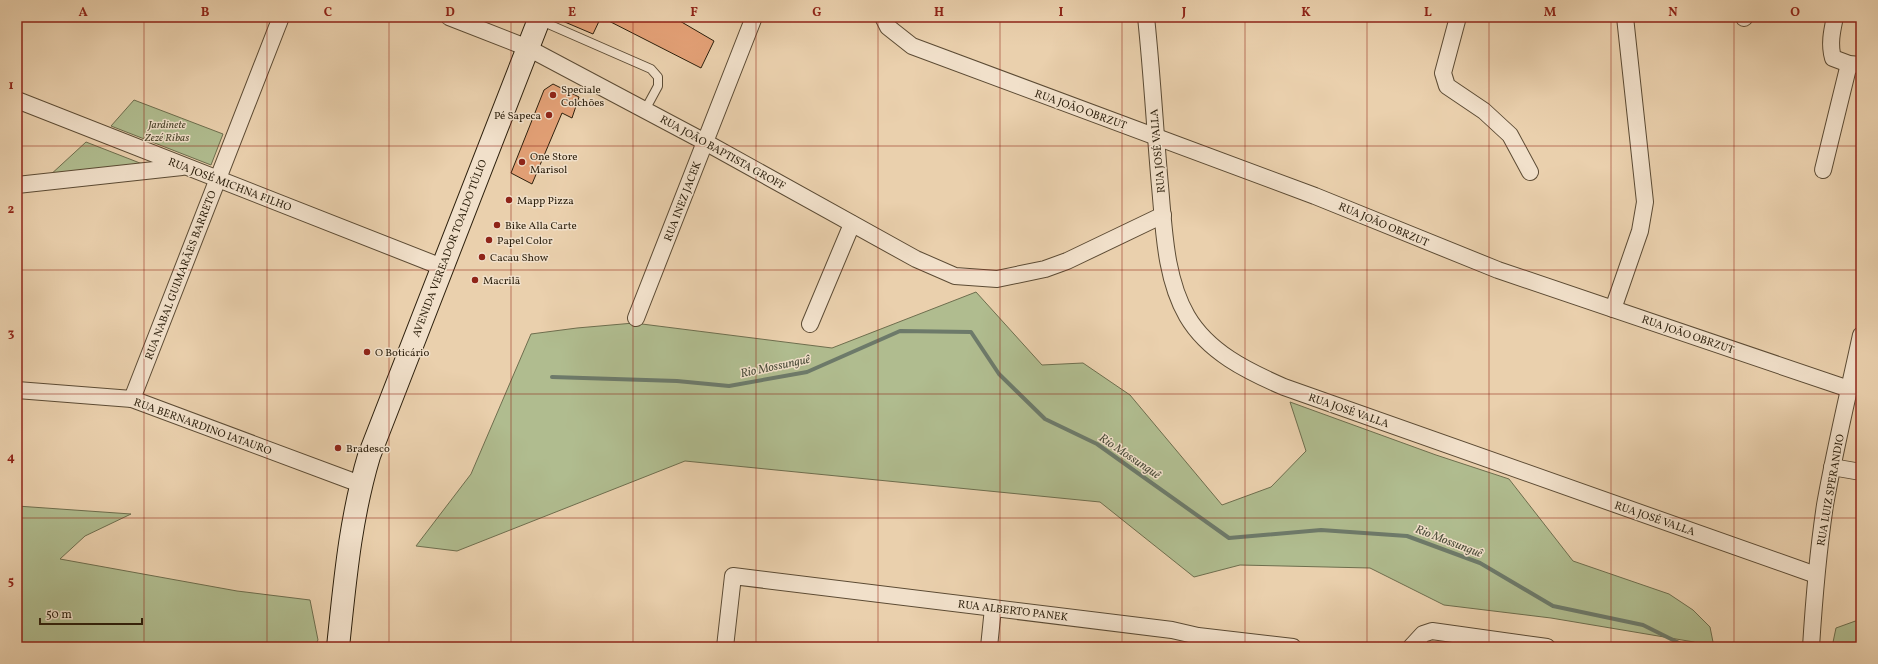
<svg xmlns="http://www.w3.org/2000/svg" width="1878" height="664" font-family="Vollkorn,serif">
<style>
.green{fill:#b0bc8f;stroke:#6e6e4e}
.lines{fill:none;stroke-linecap:round;stroke-linejoin:round}
.stream{stroke:#6d7a6a;stroke-width:4}
.building{fill:#e4a177;stroke:#2c1f0c}
.lane-casing{stroke:#5c4b34;stroke-width:10}
.street-casing{stroke:#5c4b34;stroke-width:18}
.secondary-casing{stroke:#2c1f0c;stroke-width:24}
.lane{stroke:#f1e0ca;stroke-width:8}
.street{stroke:#f1e0ca;stroke-width:16}
.secondary{stroke:#f1e0ca;stroke-width:22}
.grid{fill:none;stroke:#8f2418;stroke-width:1;stroke-opacity:0.55}
.poi-dot{fill:#8f2418;stroke:#f1e0ca;stroke-width:1.5}
.labels{text-anchor:middle;stroke-width:3;stroke-linejoin:round;paint-order:stroke}
.poi-label{font-size:11px;fill:#2c1f0c;stroke:#f1e0ca;text-anchor:start}
.street-label{font-size:11px;fill:#2c1f0c;stroke:#f1e0ca}
.park-label{font-size:11px;font-style:italic;fill:#4d462d;stroke:#f1e0ca}
.water-label{font-size:12px;font-style:italic;fill:#4c4d3b;stroke:#f1e0ca}
.neatline{fill:none;stroke:#8f2418;stroke-width:1.5}
.grid-label{font-size:13px;text-anchor:middle;font-weight:bold;fill:#8f2418}
</style>
<rect width="100%" height="100%" fill="#ead0ad"/>
<filter id="stains"><feTurbulence type="fractalNoise" baseFrequency=".005" numOctaves="4"/><feColorMatrix values="0 0 0 0 .2 0 0 0 0 .09 0 0 0 0 .02 0 0 0 .5 -.17"/></filter>
<radialGradient id="worn" r=".72"><stop offset=".6" stop-color="#630" stop-opacity="0"/><stop offset="1" stop-color="#630" stop-opacity=".3"/></radialGradient>
<g class="green">
<polygon points="134,100 223,134 211,165 111,126"/>
<polygon points="86,142 145,165 48,177"/>
<polygon points="976,292 1042,365 1083,363 1130,395 1222,505 1271,487 1306,451 1290,402 1436,455 1509,479 1573,561 1669,594 1693,610 1710,627 1714,647 1702,647 1694,642 1551,618 1444,605 1370,568 1240,565 1194,577 1100,502 685,461 457,551 416,546 471,474 531,334 577,328 634,323 832,348"/>
<polygon points="17,506 131,514 85,536 60,559 237,591 310,600 318,640 314,647 17,647"/>
<polygon points="1861,619 1861,647 1832,647 1836,628"/>
</g>
<g class="lines">
<polyline class="stream" points="552,377 677,381 729,386 807,372 900,331 971,332 999,374 1045,419 1097,444 1229,538 1321,530 1407,536 1480,563 1553,606 1643,625 1687,647"/>
</g>
<g class="building">
<polygon points="553,17 601,17 593,34"/>
<polygon points="601,17 673,17 714,41 701,68"/>
<polygon points="553,84 579,97 572,118 562,113 532,184 511,173 544,90"/>
</g>
<g class="lines">
<g class="lane-casing">
<polyline id="lane" points="539,20 651,69 658,77 658,86 645,110"/>
</g>
<g class="street-casing">
<g id="street">
<polyline points="449,17 528,48 705,142 916,259 955,276 997,279 1045,269 1067,261 1163,215"/>
<polyline points="883,17 888,27 912,46 1315,196 1498,270 1849,389"/>
<path d="M1146,17C1152,73 1155,130 1160,186C1164,229 1165,278 1187,316C1208,352 1247,371 1284,387L1816,575"/>
<polyline points="1458,17 1443,73 1447,86 1484,111 1510,135 1530,172"/>
<path d="M1835,17C1832,31 1829,44 1833,58L1849,64L1861,65"/>
<polyline points="1744,18 1745,17"/>
<polyline points="17,100 442,267"/>
<polyline points="1823,170 1849,64"/>
<polyline points="17,185 182,167"/>
<polyline points="1613,309 1640,231 1645,202 1625,17"/>
<polyline points="636,318 754,17"/>
<polyline points="810,324 852,224"/>
<polyline points="17,390 132,399 360,484"/>
<polyline points="132,399 281,17"/>
<polyline points="1832,467 1861,472"/>
<polyline points="725,647 733,576 1172,630 1198,636 1293,647"/>
<polyline points="989,647 993,608"/>
<polyline points="1411,647 1423,634 1432,631 1547,647"/>
<path d="M1811,647C1814,599 1818,552 1825,505C1835,448 1849,391 1861,335"/>
</g>
</g>
<g class="secondary-casing">
<path id="secondary" d="M338,647C345,581 350,520 369,456L540,17"/>
</g>
<use href="#lane" class="lane"/>
<use href="#street" class="street"/>
<use href="#secondary" class="secondary"/>
</g>
<path class="grid" d="M144,17V647M267,17V647M389,17V647M511,17V647M633,17V647M756,17V647M878,17V647M1000,17V647M1122,17V647M1245,17V647M1367,17V647M1489,17V647M1611,17V647M1734,17V647M17,146H1861M17,270H1861M17,394H1861M17,518H1861"/>
<g class="poi-dot">
<circle cx="553" cy="95" r="4"/>
<circle cx="549" cy="115" r="4"/>
<circle cx="522" cy="162" r="4"/>
<circle cx="509" cy="200" r="4"/>
<circle cx="497" cy="225" r="4"/>
<circle cx="489" cy="240" r="4"/>
<circle cx="482" cy="257" r="4"/>
<circle cx="475" cy="280" r="4"/>
<circle cx="367" cy="352" r="4"/>
<circle cx="338" cy="448" r="4"/>
</g>
<g class="labels">
<g class="poi-label">
<text x="561" y="93">Speciale<tspan x="561" dy="13">Colchões</tspan></text>
<text x="541" y="119" text-anchor="end">Pé Sapeca</text>
<text x="530" y="160">One Store<tspan x="530" dy="13">Marisol</tspan></text>
<text x="517" y="204">Mapp Pizza</text>
<text x="505" y="229">Bike Alla Carte</text>
<text x="497" y="244">Papel Color</text>
<text x="490" y="261">Cacau Show</text>
<text x="483" y="284">Macrilã</text>
<text x="375" y="356">O Boticário</text>
<text x="346" y="452">Bradesco</text>
</g>
<g class="street-label">
<text transform="translate(1081 109) rotate(20)" y="4">RUA JOÃO OBRZUT</text>
<text transform="translate(1157 151) rotate(-95)" y="4">RUA JOSÉ VALLA</text>
<text transform="translate(723 152) rotate(29)" y="4">RUA JOÃO BAPTISTA GROFF</text>
<text transform="translate(230 184) rotate(21)" y="4">RUA JOSÉ MICHNA FILHO</text>
<text transform="translate(682 201) rotate(-69)" y="4">RUA INEZ JACEK</text>
<text transform="translate(1384 224) rotate(23)" y="4">RUA JOÃO OBRZUT</text>
<text transform="translate(449 248) rotate(-69)" y="4">AVENIDA VEREADOR TOALDO TÚLIO</text>
<text transform="translate(180 275) rotate(-69)" y="4">RUA NABAL GUIMARÃES BARRETO</text>
<text transform="translate(1688 334) rotate(19)" y="4">RUA JOÃO OBRZUT</text>
<text transform="translate(1349 410) rotate(19)" y="4">RUA JOSÉ VALLA</text>
<text transform="translate(203 426) rotate(20)" y="4">RUA BERNARDINO IATAURO</text>
<text transform="translate(1830 490) rotate(-80)" y="4">RUA LUIZ SPERANDIO</text>
<text transform="translate(1655 518) rotate(19)" y="4">RUA JOSÉ VALLA</text>
<text transform="translate(1013 610) rotate(7)" y="4">RUA ALBERTO PANEK</text>
</g>
<g class="park-label">
<text x="167" y="128">Jardinete<tspan x="167" dy="13">Zezé Ribas</tspan></text>
</g>
<g class="water-label">
<text transform="translate(775 366) rotate(-12)" y="4">Rio Mossunguê</text>
<text transform="translate(1130 456) rotate(34)" y="4">Rio Mossunguê</text>
<text transform="translate(1449 541) rotate(21)" y="4">Rio Mossunguê</text>
</g>
</g>
<rect width="1878" height="664" fill="none" stroke="#ead0ad" stroke-width="44"/>
<path d="M40 618v6h102v-6" fill="none" stroke="#2c1f0c" stroke-width="2"/>
<text x="46" y="618" font-size="12" fill="#2c1f0c" stroke="#f1e0ca" stroke-width="3" paint-order="stroke">50 m</text>
<rect x="22" y="22" width="1834" height="620" class="neatline"/>
<g class="grid-label">
<text x="83" y="16">A</text>
<text x="205" y="16">B</text>
<text x="328" y="16">C</text>
<text x="450" y="16">D</text>
<text x="572" y="16">E</text>
<text x="694" y="16">F</text>
<text x="817" y="16">G</text>
<text x="939" y="16">H</text>
<text x="1061" y="16">I</text>
<text x="1184" y="16">J</text>
<text x="1306" y="16">K</text>
<text x="1428" y="16">L</text>
<text x="1550" y="16">M</text>
<text x="1673" y="16">N</text>
<text x="1795" y="16">O</text>
<text x="11" y="89">1</text>
<text x="11" y="213">2</text>
<text x="11" y="337">3</text>
<text x="11" y="461">4</text>
<text x="11" y="585">5</text>
</g>
<rect width="100%" height="100%" filter="url(#stains)"/>
<rect width="100%" height="100%" fill="url(#worn)"/>
</svg>
